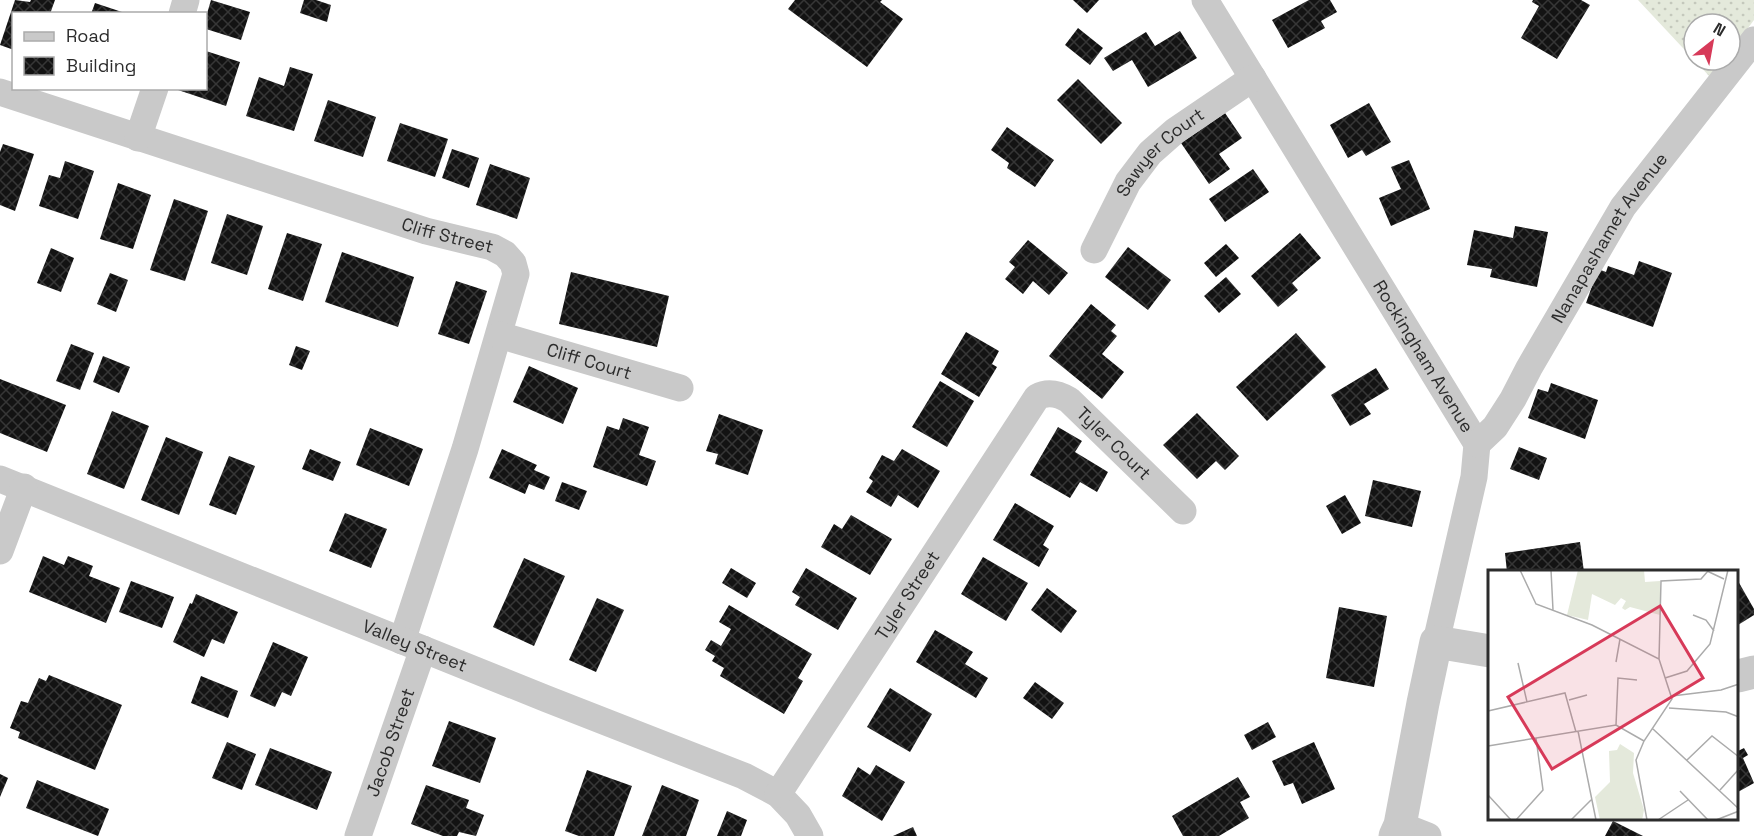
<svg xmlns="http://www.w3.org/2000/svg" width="1754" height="836" font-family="'Space Grotesk',sans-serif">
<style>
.park{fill:url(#park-dots)}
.building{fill:url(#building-cross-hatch)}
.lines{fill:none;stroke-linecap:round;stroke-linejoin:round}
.minor{stroke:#c9c9c9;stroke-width:27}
.tertiary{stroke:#c9c9c9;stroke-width:33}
.labels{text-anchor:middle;stroke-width:6;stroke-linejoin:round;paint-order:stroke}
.street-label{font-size:18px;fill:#2c2c2c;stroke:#fff}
.inset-road{fill:none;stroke:#ababab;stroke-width:1.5}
.view{fill:#d73a59;fill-opacity:0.15;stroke:#d73a59;stroke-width:3}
.inset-edge{fill:none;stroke:#2c2c2c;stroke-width:3}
</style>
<defs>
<pattern id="park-dots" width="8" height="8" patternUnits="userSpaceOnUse" patternTransform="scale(1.5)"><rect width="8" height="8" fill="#e4e9db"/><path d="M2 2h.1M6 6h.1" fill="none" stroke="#c4c8bc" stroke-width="1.8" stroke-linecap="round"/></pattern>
<pattern id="building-cross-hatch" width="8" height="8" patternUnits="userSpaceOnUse" patternTransform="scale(1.5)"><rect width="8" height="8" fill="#131313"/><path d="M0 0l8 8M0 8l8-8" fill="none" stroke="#363636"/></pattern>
</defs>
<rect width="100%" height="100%" fill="#fff"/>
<polygon class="park" points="1638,0 1754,0 1754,20 1730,52 1730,24 1694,24 1694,60 1724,60 1711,78"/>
<g class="building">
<polygon points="15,0 30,2 31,0 55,0 50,14 14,14 14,50 0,45"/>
<polygon points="211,0 250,12 241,40 206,29 206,17"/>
<polygon points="304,0 316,0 331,5 327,22 300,13"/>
<polygon points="795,0 882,0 880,2 903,19 867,67 788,9"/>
<polygon points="1073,0 1099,0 1087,13"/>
<polygon points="1309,0 1330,0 1337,12 1321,21 1325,28 1288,48 1272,20"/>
<polygon points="1533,0 1581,0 1590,5 1557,59 1521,38 1539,6 1532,2"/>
<polygon points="95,3 125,13 125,14 91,14"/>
<polygon points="1078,28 1103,48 1090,65 1065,45"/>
<polygon points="1180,31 1197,58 1148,87 1132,60 1113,71 1104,58 1146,32 1155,46"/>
<polygon points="206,51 240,62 226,106 175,89 206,88"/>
<polygon points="290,67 313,74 294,131 246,116 259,77 284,86"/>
<polygon points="1078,79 1122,123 1101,144 1057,100"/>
<polygon points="328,100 376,117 363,157 314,141"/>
<polygon points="1369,103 1391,142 1366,156 1362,150 1348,158 1330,125"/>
<polygon points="1225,113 1242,138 1219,154 1230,169 1209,184 1181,143"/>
<polygon points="400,123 448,139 435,177 387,161"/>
<polygon points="1007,127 1054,160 1035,187 1007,168 1009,163 991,150"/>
<polygon points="3,144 34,154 15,211 0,205 0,152"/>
<polygon points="452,149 479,158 469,188 442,178"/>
<polygon points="1409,160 1430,209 1391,226 1379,198 1401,189 1391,167"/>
<polygon points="65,161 94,171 78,219 39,206 49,175 60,178"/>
<polygon points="490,164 530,178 517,219 476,205"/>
<polygon points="1253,169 1269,192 1225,222 1209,199"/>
<polygon points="118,183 151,195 133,249 100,239"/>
<polygon points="174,199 208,211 185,281 150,270"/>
<polygon points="227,214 263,226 247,275 211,263"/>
<polygon points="1515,226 1548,232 1537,287 1490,277 1492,269 1467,265 1474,230 1513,238"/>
<polygon points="287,233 322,244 303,301 268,289"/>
<polygon points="1300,233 1321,258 1292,283 1298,290 1278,307 1251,276"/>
<polygon points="1028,240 1068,273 1049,295 1033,281 1023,294 1005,279 1015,267 1009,262"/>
<polygon points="1226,244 1239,258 1216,277 1204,263"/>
<polygon points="1128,247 1171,280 1148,310 1105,277"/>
<polygon points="51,248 74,258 61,292 37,283"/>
<polygon points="342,252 414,277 398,327 325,302"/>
<polygon points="1639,261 1672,273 1653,327 1586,303 1598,269 1606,272 1608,266 1634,275"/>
<polygon points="571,272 669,296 657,347 559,324"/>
<polygon points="110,273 128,280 116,312 97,304"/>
<polygon points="1226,277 1241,294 1219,313 1204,296"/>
<polygon points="456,281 487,291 469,344 438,334"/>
<polygon points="1091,304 1116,325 1111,331 1117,336 1102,354 1124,372 1102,399 1049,356"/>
<polygon points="966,332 999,351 992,364 997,367 979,397 941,374"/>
<polygon points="1296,333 1326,367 1267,421 1236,387"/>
<polygon points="71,344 94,353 80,390 56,381"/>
<polygon points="296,346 310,351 302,370 289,365"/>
<polygon points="103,356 130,367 119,393 93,382"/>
<polygon points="529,366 578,388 563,424 513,402"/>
<polygon points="1376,368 1389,389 1364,404 1371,414 1350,426 1331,395"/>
<polygon points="0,379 66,405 47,452 0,433"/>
<polygon points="940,381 974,401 947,447 912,427"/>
<polygon points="1551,383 1598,400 1585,439 1528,418 1538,389 1548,392"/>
<polygon points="112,411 149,426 124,489 87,474"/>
<polygon points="1197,413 1239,456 1225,470 1216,461 1197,479 1163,445"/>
<polygon points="719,414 763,430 748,475 715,464 718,454 706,451"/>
<polygon points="623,418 649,427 639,455 656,461 647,486 593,467 607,426 619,430"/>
<polygon points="1058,427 1082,441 1075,452 1108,472 1097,492 1080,482 1070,498 1030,475"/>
<polygon points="370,428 423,449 409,486 356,465"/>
<polygon points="166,437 203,452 179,515 141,500"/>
<polygon points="1519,447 1547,458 1539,480 1510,469"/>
<polygon points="310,449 341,462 333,481 302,469"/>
<polygon points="502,449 537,465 534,470 550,477 544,490 529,484 525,494 489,478"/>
<polygon points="902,449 940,471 918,508 898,495 891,507 866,492 873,481 869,478 882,455 894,461"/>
<polygon points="229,456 255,466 236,515 209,505"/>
<polygon points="1373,480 1421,491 1412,527 1365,516"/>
<polygon points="562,482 587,491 579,510 555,501"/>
<polygon points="1345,495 1361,523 1342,534 1326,506"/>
<polygon points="1015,503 1054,526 1043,545 1049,549 1039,567 993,540"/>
<polygon points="345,513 387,529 371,568 329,551"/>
<polygon points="851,515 892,539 870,575 821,547 834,524 842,529"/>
<polygon points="1580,542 1584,572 1507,572 1505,553"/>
<polygon points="43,556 64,565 68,556 93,566 89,576 120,588 106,623 29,592"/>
<polygon points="983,557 1028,583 1006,621 961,594"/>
<polygon points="524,558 565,576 534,646 493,627"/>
<polygon points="731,568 756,583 747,598 722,583"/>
<polygon points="806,568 857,598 838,630 795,605 800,597 792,592"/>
<polygon points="131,581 174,597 162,628 119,612"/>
<polygon points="1738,581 1754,609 1754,615 1738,625"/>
<polygon points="1047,588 1077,611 1061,633 1031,610"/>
<polygon points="196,594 238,612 224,644 212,639 204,657 173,642 190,603 192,604"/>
<polygon points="597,598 624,610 596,672 569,660"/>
<polygon points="729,605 812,654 798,678 803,681 784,714 720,676 724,668 712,661 715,656 705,650 711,640 721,646 731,629 719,622"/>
<polygon points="1339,607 1387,616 1374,687 1326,678"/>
<polygon points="935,630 973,652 965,664 988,678 976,698 916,662"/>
<polygon points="273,642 308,657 291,696 282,692 275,707 250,696"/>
<polygon points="49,675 122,705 95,770 18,738 20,732 10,728 21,701 28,703 39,678 46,681"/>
<polygon points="201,676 238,691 228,718 191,703"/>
<polygon points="1035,682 1064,703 1052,719 1023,698"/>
<polygon points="890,688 932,714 910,752 867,727"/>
<polygon points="449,721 496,738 480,783 432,766"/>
<polygon points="1268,722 1276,737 1252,750 1244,735"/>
<polygon points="227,742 256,754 242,790 212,778"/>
<polygon points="1314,742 1335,789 1302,804 1293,783 1284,786 1272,761"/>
<polygon points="270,748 332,772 317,810 255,785"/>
<polygon points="1744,748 1748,755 1743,758 1754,783 1738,792 1738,751"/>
<polygon points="876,765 905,782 882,821 842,796 858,767 870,775"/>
<polygon points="587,770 632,786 614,836 579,836 565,831"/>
<polygon points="0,774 8,778 0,797"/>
<polygon points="1238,777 1250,797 1240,802 1249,818 1219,836 1183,836 1172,816"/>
<polygon points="37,780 109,809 98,836 26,808"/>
<polygon points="426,785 469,800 466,808 484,815 476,836 459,832 457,836 443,836 411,824"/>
<polygon points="662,785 699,800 686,836 642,836"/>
<polygon points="727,811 747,820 741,836 717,836"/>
<polygon points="1613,821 1643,836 1605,836"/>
<polygon points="913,827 917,836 893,836"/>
</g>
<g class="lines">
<g class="minor">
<path id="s1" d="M1205,0L1477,444L1474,477L1436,642"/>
<polyline points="182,14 186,0"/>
<path id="s2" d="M0,92L426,231L492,247L505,254L513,263L516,274L465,449L402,641"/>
<polyline points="138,138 155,88"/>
<path id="s3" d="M1094,250L1128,182L1150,153L1175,131L1253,78"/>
<path id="s4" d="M499,335L680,388"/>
<path id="s5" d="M1477,444L1495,427L1513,399L1529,368L1623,207L1754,40"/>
<path id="s6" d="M0,479L547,699L744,776L778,794L798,815L810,836"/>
<polyline points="0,551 24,487"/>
<path id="s7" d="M778,794L1037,397C1048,391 1059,394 1069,400L1183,511"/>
<polyline points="1400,825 1428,836"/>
<path id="s8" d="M358,836L423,649"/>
</g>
<g class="tertiary">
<polyline points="1738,676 1754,672"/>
<polyline points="1395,836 1400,825 1423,703 1436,642 1490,651"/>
</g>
</g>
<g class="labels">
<g class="street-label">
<text dy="6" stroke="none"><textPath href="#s3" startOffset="120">Sawyer Court</textPath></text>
<text dy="6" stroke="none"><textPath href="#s2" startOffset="470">Cliff Street</textPath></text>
<text dy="6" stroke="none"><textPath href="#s5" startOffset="246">Nanapashamet Avenue</textPath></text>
<text dy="6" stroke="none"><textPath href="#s1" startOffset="418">Rockingham Avenue</textPath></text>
<text dy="6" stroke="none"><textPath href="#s4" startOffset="94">Cliff Court</textPath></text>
<text dy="6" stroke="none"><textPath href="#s7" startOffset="570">Tyler Court</textPath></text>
<text dy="6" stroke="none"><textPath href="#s7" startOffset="237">Tyler Street</textPath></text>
<text dy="6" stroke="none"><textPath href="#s6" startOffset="447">Valley Street</textPath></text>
<text dy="6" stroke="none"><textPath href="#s8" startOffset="99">Jacob Street</textPath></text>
</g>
</g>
<g transform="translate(1488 570)">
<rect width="250" height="250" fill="#fff"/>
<path d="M90,0H156L157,12L172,11V45L142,37L137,40L134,38L138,31L133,28L127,35L104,24L100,50L79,45ZM132,174L146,183L145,203L156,240L154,250H112L107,227L122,212L121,181L129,180Z" fill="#e4e9db"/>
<path d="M129,229L141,231L155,247L122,250L117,232Z" fill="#e4e9db"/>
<path class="inset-road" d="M32,0L48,34L104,55L171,89L184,129L156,171L148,190L159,250M63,0L65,40M219,1L236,9M205,45L218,50L226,61M171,89L173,11L213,9L220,1M128,92L132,69M30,93L39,132M177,108L199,101L222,74L240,0M184,126L233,120L251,114M81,130L99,125M181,138L238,142L251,147M0,141L77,123L88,162M128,155L130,108L149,110M165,159L251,239M90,161L108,250M0,176L128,155L156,171M199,190L224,166L251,187M232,220L251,199M192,221L220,250M0,225L23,250M28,250L55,220L48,168M83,250L104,229M170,250L200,230M228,250L251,241"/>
<path class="view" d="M172,36L215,108L64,199L20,127Z"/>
<rect width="250" height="250" class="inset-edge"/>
</g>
<rect x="12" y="12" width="195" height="78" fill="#ffffff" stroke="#ababab" stroke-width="1.5"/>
<rect x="24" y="32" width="30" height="9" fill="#c9c9c9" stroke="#ababab" stroke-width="1.5"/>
<text x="66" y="42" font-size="18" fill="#2c2c2c">Road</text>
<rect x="24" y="57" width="30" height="18" fill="url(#building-cross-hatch)" stroke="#ababab" stroke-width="1.5"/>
<text x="66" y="72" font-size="18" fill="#2c2c2c">Building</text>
<g transform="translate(1712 42) rotate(31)"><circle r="28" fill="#ffffff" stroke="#ababab" stroke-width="1.5"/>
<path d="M0-4.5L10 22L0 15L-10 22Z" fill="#d73a59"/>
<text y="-9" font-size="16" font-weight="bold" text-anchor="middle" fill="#2c2c2c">N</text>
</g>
</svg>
